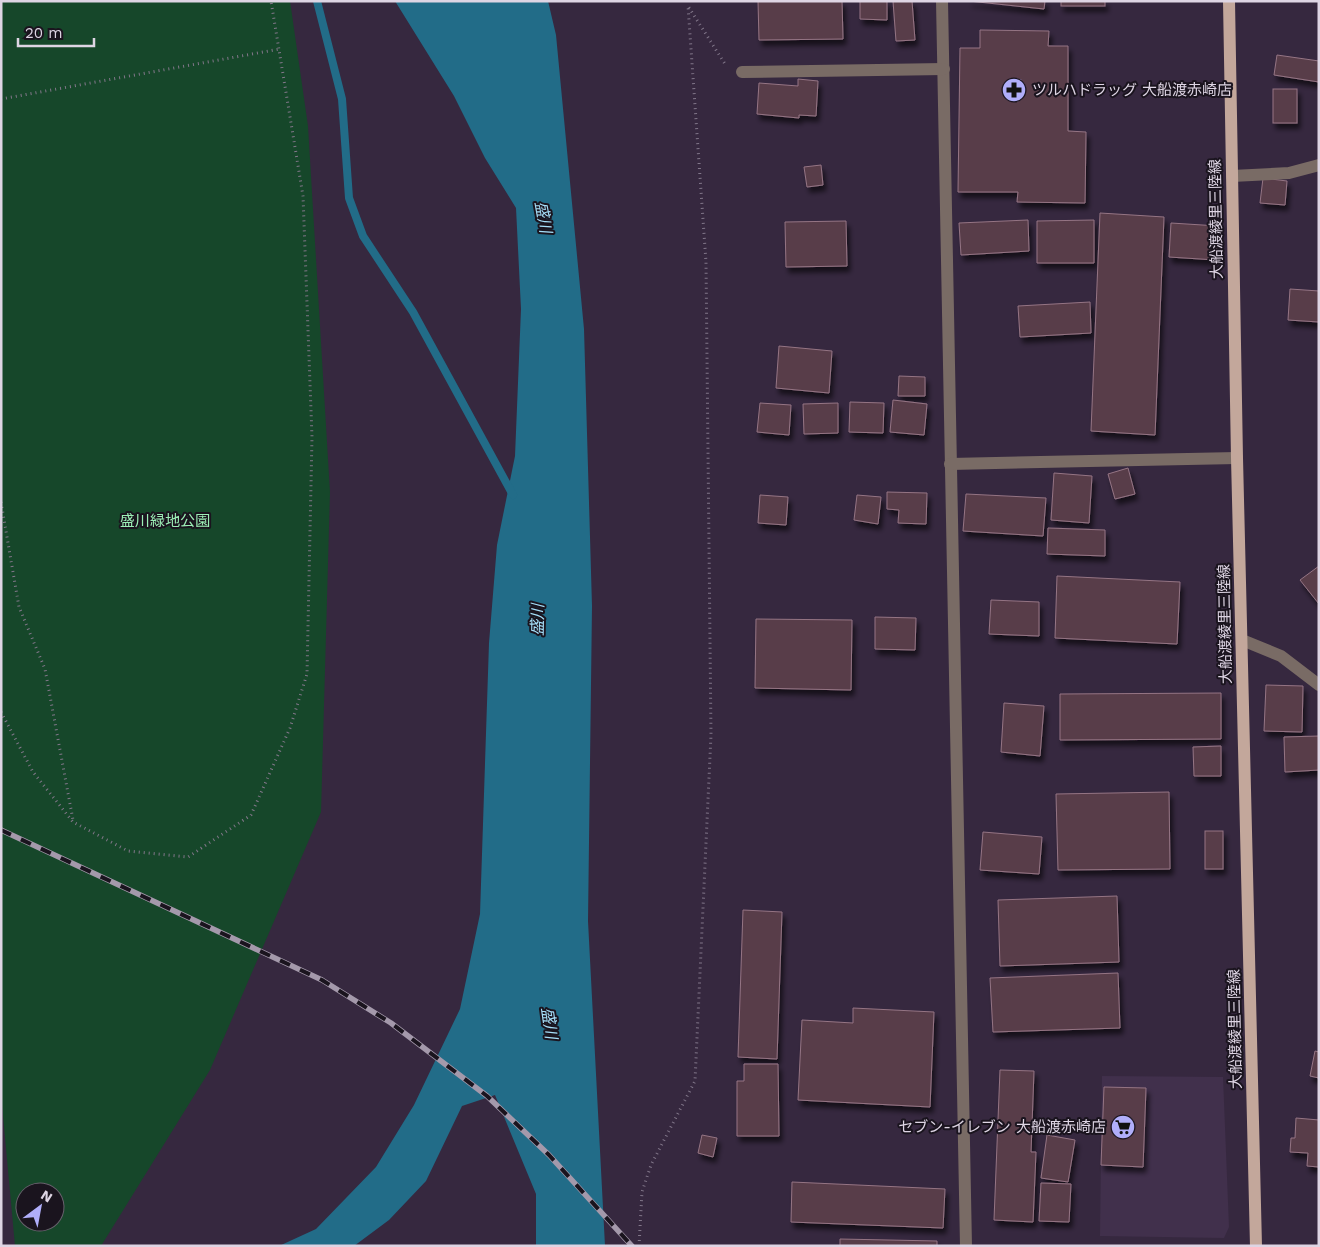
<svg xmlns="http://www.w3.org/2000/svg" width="1320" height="1247" font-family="'Work Sans','Noto Sans JP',sans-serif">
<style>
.built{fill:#41304c}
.green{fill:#16472a;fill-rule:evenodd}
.water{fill:#226c88}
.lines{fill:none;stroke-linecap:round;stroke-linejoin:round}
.stream{stroke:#226c88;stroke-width:8}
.building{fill:#583c49;stroke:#957584;filter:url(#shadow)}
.path{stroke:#82778a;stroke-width:3;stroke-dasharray:1 4;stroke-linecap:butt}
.minor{stroke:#796b65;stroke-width:12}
.major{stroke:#c3a79b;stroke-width:12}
.rail-casing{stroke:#a499ab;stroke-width:5.5}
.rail{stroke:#1a141e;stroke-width:4;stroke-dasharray:11;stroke-linecap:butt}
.labels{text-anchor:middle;stroke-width:4;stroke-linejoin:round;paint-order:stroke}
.poi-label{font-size:15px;fill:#ded5e4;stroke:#1a141e;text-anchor:start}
.street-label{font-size:15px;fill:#ded5e4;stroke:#1a141e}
.park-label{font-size:15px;fill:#9cefb6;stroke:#1a141e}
.water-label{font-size:16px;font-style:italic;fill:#a6dff9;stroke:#1a141e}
</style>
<defs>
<filter id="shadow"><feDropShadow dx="3" dy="5.5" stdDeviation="2.5" flood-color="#0009"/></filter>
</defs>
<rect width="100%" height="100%" fill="#36283f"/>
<polygon class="built" points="1102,1076 1223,1077 1229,1227 1224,1238 1100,1236"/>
<path class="green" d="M1,1H290L308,126L330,492L321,812L210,1070L101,1246H15L1,1094ZM25,1192H55V1222H25Z"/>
<polygon class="water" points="395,1 548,1 556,35 584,329 592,606 588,921 605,1246 536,1246 536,1194 495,1095 462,1106 426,1181 389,1220 354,1246 279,1246 316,1229 376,1167 414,1105 460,1009 480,914 489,643 497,545 515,456 521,309 516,208 485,158 454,96"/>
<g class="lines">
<polyline class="stream" points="317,1 342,99 349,198 363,236 413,312 513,495"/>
</g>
<g class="building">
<polygon points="758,1 842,1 843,39 759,40"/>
<polygon points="860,1 887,1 887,20 860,19"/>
<polygon points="893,1 912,1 915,40 896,41"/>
<polygon points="969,1 1045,1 1044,9"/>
<rect x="1061" y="1" width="44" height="5"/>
<polygon points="980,30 1049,31 1048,46 1068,46 1068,131 1086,132 1085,203 1017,202 1018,192 958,192 960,48 980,48"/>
<polygon points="1277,55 1319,61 1319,82 1274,75"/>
<polygon points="798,79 818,81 816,116 799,115 799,118 757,114 759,83 798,86"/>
<rect x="1273" y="89" width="24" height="34"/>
<polygon points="821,165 823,185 807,187 804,167"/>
<polygon points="1263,178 1287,181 1285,205 1260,203"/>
<polygon points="1100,213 1164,217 1155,435 1091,431"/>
<polygon points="1028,220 1029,251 961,255 959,223"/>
<polygon points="1094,220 1094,263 1037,263 1037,221"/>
<polygon points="846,221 847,266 786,267 785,222"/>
<polygon points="1171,223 1218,226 1216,260 1169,257"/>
<polygon points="1290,289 1319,291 1319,322 1288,320"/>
<polygon points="1090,302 1091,333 1020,337 1018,306"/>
<polygon points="779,346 832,351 829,393 776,388"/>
<polygon points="899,376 925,377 925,396 898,396"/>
<polygon points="893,400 927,404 924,435 890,432"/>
<polygon points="850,402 884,403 883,433 849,432"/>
<polygon points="760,403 791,405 789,435 757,432"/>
<polygon points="838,403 838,433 804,434 803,404"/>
<polygon points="1128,468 1135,494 1115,499 1108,474"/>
<polygon points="1054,473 1092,476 1089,523 1051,520"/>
<polygon points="887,492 927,493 926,524 898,523 899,510 887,509"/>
<polygon points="966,494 1046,498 1043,536 963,531"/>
<polygon points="760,495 788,497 786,525 758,523"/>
<polygon points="857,495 881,497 878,524 854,520"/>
<polygon points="1048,528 1105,530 1105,556 1047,554"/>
<polygon points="1319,566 1319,604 1300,580"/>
<polygon points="1057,576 1180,582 1177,644 1055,638"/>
<polygon points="991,600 1039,602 1039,636 989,634"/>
<polygon points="875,617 916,618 915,650 875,649"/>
<polygon points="756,619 852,620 851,690 755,688"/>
<polygon points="1266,685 1303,686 1302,732 1264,731"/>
<polygon points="1221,693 1221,739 1060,740 1060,694"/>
<polygon points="1004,703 1044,706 1040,756 1001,752"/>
<polygon points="1319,736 1319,770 1285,772 1284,737"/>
<polygon points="1221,746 1221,776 1194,776 1193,747"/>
<polygon points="1169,792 1170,869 1058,870 1056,794"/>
<rect x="1205" y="831" width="18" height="38"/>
<polygon points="983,832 1042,837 1039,874 980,870"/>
<polygon points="1117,896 1119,962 1000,966 998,900"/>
<polygon points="743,910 782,912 777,1059 738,1057"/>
<polygon points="1118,973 1120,1028 993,1032 990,978"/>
<polygon points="853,1008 934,1012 930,1107 798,1100 802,1020 853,1023"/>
<polygon points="1315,1051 1319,1052 1319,1078 1310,1076"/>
<polygon points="744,1064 778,1064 779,1136 737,1136 737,1081 744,1081"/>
<polygon points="1000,1070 1034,1071 1031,1152 1036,1152 1033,1222 994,1220"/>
<polygon points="1104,1087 1146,1088 1143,1167 1101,1165"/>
<polygon points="1296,1118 1319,1120 1319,1167 1307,1166 1308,1153 1290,1152 1291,1138 1295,1138"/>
<polygon points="702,1135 717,1138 713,1157 698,1153"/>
<polygon points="1047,1135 1075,1140 1068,1182 1041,1178"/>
<polygon points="792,1182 945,1189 943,1228 791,1222"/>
<polygon points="1041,1183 1071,1184 1069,1222 1039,1221"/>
<polygon points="840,1239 937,1241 937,1246 840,1246"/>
</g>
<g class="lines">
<g class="path">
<polyline points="1,99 280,49"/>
<polyline points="1,502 19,607 45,669 73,820"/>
<polyline points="1,712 33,772 73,822 128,851 188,857 251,815 290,728 307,674 312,437 303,196 271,1"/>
<polyline points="639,1246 642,1192 651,1165 695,1081 711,735 706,262 688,6 725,64"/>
</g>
<g class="minor">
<polyline points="942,1 966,1246"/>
<polyline points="742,72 944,69"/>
<polyline points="1232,176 1289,173 1319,165"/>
<polyline points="950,464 1237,458"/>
<polyline points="1242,640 1281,656 1319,685"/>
</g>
<polyline class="major" points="1229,1 1237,458 1256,1246"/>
<g class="rail-casing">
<polyline id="rail" points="1,830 322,980 391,1023 487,1096 549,1155 632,1246"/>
</g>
<use href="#rail" class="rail"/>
</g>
<defs>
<g id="pharmacy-disc" transform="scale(1.25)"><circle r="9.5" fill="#b0aefa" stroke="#1a141e"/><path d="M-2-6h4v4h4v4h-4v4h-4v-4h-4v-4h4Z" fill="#111"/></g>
<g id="supermarket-disc" transform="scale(1.25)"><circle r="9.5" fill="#b0aefa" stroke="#1a141e"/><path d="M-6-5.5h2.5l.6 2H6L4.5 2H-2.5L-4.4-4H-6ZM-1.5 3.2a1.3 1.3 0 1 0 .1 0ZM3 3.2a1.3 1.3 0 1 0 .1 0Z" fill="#111"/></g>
</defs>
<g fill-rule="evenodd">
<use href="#pharmacy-disc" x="1014" y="90"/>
<use href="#supermarket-disc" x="1123" y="1127"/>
</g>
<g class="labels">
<g class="poi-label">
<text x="1032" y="95">ツルハドラッグ 大船渡赤崎店</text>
<text x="1106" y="1132" text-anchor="end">セブン-イレブン 大船渡赤崎店</text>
</g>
<g class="street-label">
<text transform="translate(1216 219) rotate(-91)" y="5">大船渡綾里三陸線</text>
<text transform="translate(1225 624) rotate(-91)" y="5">大船渡綾里三陸線</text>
<text transform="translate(1235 1029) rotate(-91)" y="5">大船渡綾里三陸線</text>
</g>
<g class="park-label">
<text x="165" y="526">盛川緑地公園</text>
</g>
<g class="water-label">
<text transform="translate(544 217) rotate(80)" y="6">盛川</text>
<text transform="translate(537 620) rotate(-89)" y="6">盛川</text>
<text transform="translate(550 1023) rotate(82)" y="6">盛川</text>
</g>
</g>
<rect width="1320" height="1247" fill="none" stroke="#ded5e4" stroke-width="5"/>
<g transform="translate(40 1207) rotate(32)"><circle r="24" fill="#1a141e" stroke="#68616d"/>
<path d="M0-4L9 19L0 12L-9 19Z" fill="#b0aefa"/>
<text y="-8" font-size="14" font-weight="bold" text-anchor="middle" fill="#ded5e4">N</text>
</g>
<path d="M18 38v8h76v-8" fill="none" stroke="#ded5e4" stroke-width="2.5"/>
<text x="25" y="38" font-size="15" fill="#ded5e4" stroke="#1a141e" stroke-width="4" paint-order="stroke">20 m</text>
</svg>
